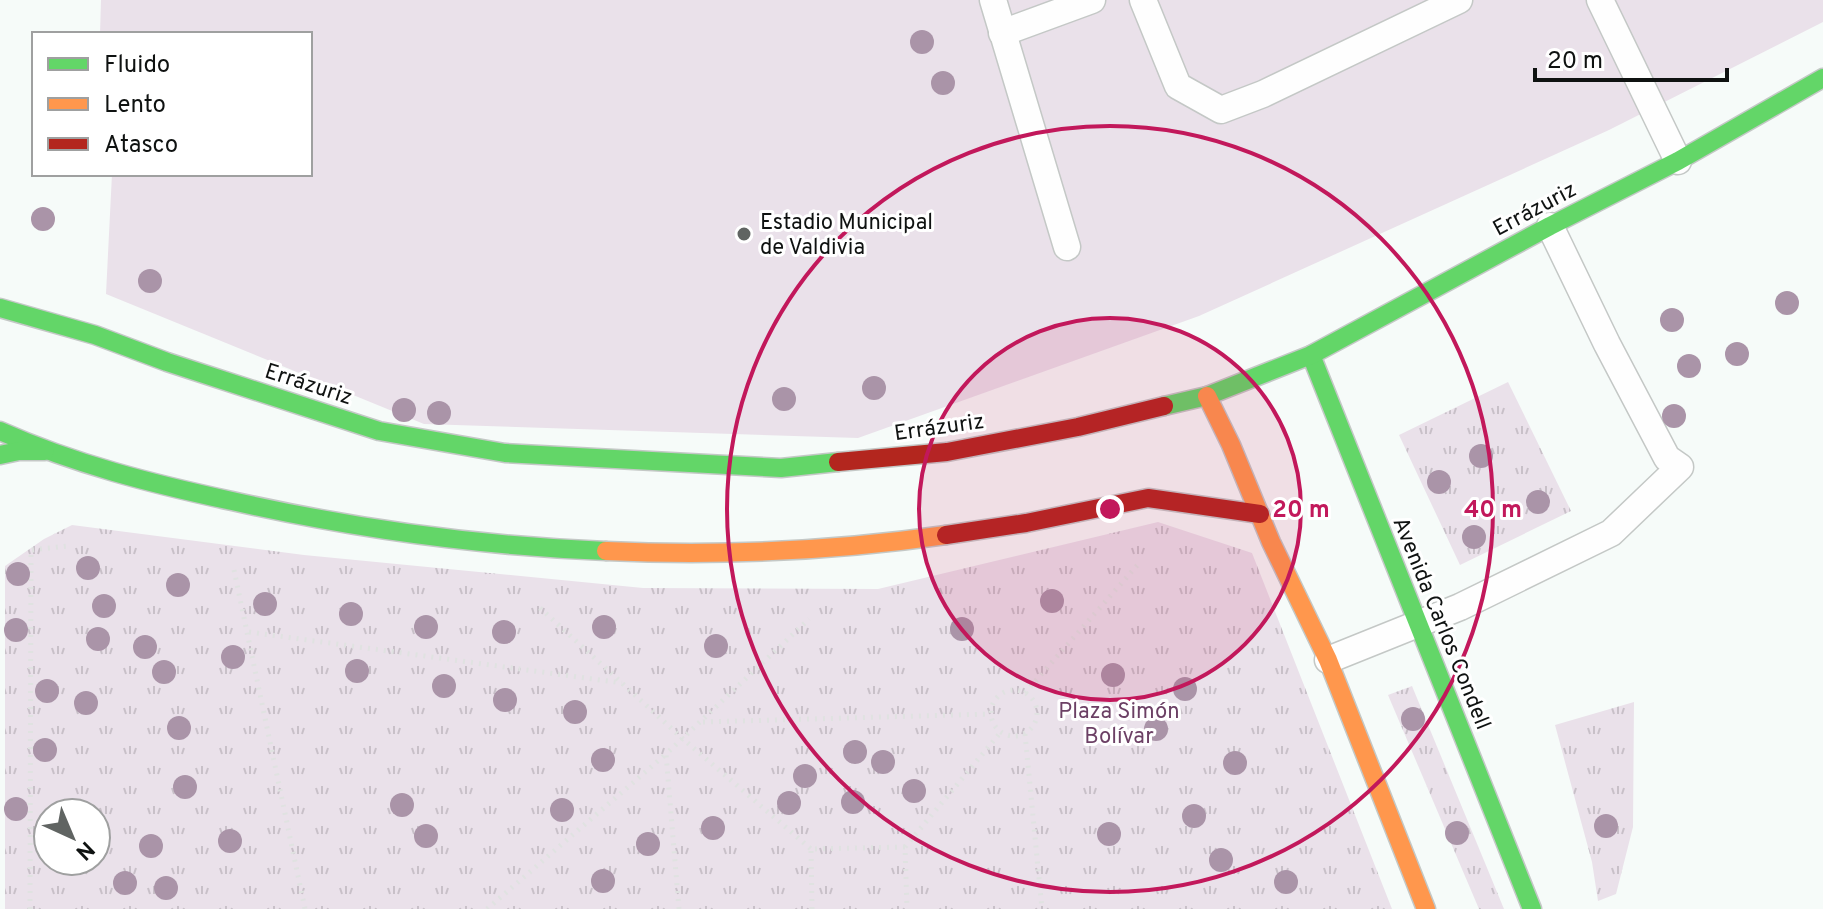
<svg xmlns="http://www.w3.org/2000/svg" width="1823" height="909" font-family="Overpass,sans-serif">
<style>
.grass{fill:url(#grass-tufts);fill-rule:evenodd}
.garden{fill:#eae1ea}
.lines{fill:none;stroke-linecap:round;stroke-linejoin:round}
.lane-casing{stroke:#c4c8c6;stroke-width:29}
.fast-casing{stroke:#c4c8c6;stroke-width:21}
.slow-casing{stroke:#c4c8c6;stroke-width:21}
.jam-casing{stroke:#c4c8c6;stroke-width:21}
.path{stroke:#e0e2e1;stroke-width:5;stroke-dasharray:2 6;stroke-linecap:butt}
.lane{stroke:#fefefe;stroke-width:26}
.fast{stroke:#63d668;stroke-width:18}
.slow{stroke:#ff974d;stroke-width:18}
.jam{stroke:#b3261e;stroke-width:18}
.tree{fill:#aa94a8}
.ring{fill:none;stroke:#c2185b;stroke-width:4}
.poi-dot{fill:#606462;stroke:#fff;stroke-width:3}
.labels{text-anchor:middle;stroke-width:6;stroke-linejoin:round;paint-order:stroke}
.street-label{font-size:22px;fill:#0f1211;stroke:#fff}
.poi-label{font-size:22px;fill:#0f1211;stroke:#fff;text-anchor:start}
.park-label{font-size:22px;fill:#6c4065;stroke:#fff}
.centre{fill:#c2185b;stroke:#fff;stroke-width:4}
.ring-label{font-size:24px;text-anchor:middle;font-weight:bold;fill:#c2185b;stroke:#fff;stroke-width:6;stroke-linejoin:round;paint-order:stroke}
</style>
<defs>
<pattern id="grass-tufts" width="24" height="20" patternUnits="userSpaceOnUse" patternTransform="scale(2)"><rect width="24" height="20" fill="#eae1ea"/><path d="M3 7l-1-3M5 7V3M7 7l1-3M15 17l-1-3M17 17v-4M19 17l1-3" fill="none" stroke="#c8c0c8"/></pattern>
</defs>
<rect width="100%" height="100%" fill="#f6fbf9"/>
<g class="grass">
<polygon points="1508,382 1571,511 1460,565 1399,435"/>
<path d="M1158,522L1252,553L1392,909H5V566L44,539L72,525L304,555L643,588L878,589ZM48,813H96V861H48Z"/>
<polygon points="1412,686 1504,909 1479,909 1388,695"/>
<polygon points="1634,702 1633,827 1616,894 1598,901 1592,862 1555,725"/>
</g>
<polygon class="garden" points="101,0 1823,0 1823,22 1609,130 1199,316 858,438 424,424 106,294 112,174 310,174 310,34 100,34"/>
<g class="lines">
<g class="lane-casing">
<g id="lane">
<polyline points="993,0 1067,247"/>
<polyline points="1143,0 1178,86 1221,110 1263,94 1459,0"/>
<polyline points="1600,0 1678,161"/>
<polyline points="1002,33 1092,0"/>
<polyline points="1328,660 1460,607 1611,533 1680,467 1667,458 1607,344 1550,226"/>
</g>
</g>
<g class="fast-casing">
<g id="fast">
<polyline points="0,308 95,335 167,362 379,431 505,453 781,468 838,462"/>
<polyline points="1311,355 1532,909"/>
<polyline points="1164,406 1207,396 1311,355 1550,226 1678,161 1823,78"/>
<path d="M0,431C74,464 153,484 232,501C356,529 480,546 606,551"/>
<polyline points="0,455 19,451 45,451"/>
</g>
</g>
<g class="slow-casing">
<g id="slow">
<polyline points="1207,396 1231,445 1271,542 1328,660 1426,909"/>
<path d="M606,551C719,556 834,551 946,535"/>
</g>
</g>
<g class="jam-casing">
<g id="jam">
<polyline points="838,462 947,452 1078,427 1164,406"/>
<polyline points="946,535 1026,523 1148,498 1260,514"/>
</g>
</g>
<g class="path">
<polyline points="234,570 305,909"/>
<polyline points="540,608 683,739 811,849"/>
<polyline points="249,632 622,683"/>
<circle cx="1014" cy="713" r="23"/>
<polyline points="1025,693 1141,561"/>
<polyline points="703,722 991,714"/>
<polyline points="1025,734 1042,909"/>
<polyline points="905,847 1000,733"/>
<polyline points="30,909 31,550 68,546"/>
<polyline points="487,909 665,755"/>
<polyline points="679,909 666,754 809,619"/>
<polyline points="812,909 811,849 905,847 907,909"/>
</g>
<use href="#lane" class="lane"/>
<use href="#fast" class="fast"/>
<use href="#slow" class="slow"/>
<use href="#jam" class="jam"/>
</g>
<g class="tree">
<circle cx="922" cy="42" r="12"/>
<circle cx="943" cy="83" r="12"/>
<circle cx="43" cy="219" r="12"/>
<circle cx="150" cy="281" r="12"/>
<circle cx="1787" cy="303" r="12"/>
<circle cx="1672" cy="320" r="12"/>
<circle cx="1737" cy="354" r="12"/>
<circle cx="1689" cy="366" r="12"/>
<circle cx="874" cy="388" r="12"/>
<circle cx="784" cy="399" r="12"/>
<circle cx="404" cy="410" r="12"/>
<circle cx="439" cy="413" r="12"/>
<circle cx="1674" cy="416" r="12"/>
<circle cx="1481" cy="456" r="12"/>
<circle cx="1439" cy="482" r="12"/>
<circle cx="1538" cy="502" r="12"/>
<circle cx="1474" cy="537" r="12"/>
<circle cx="88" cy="568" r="12"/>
<circle cx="18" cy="574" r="12"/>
<circle cx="178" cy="585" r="12"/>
<circle cx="1052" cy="601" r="12"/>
<circle cx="265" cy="604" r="12"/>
<circle cx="104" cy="606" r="12"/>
<circle cx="351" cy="614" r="12"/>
<circle cx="426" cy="627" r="12"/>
<circle cx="604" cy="627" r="12"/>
<circle cx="962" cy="629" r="12"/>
<circle cx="16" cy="630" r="12"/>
<circle cx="504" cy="632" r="12"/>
<circle cx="98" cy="639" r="12"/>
<circle cx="716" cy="646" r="12"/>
<circle cx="145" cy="647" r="12"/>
<circle cx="233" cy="657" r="12"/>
<circle cx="357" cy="671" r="12"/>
<circle cx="164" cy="672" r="12"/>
<circle cx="1113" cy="675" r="12"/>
<circle cx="444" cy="686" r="12"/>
<circle cx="1185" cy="689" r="12"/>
<circle cx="47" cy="691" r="12"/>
<circle cx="505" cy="700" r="12"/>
<circle cx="86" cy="703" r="12"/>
<circle cx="575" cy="712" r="12"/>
<circle cx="1413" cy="719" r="12"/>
<circle cx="179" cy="728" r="12"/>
<circle cx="1156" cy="729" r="12"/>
<circle cx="45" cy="750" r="12"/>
<circle cx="855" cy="752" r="12"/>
<circle cx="603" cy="760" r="12"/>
<circle cx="883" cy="762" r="12"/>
<circle cx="1235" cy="763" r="12"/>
<circle cx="805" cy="776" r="12"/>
<circle cx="185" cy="787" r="12"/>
<circle cx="914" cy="791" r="12"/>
<circle cx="853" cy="802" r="12"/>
<circle cx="789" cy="803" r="12"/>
<circle cx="402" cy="805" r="12"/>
<circle cx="16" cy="809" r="12"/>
<circle cx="562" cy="810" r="12"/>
<circle cx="1194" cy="816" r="12"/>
<circle cx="1606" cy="826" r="12"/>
<circle cx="713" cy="828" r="12"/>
<circle cx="1457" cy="833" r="12"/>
<circle cx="1109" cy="834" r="12"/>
<circle cx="426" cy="836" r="12"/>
<circle cx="230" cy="841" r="12"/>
<circle cx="648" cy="844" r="12"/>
<circle cx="151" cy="846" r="12"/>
<circle cx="1221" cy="860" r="12"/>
<circle cx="603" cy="881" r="12"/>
<circle cx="1286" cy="882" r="12"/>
<circle cx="125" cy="883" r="12"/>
<circle cx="166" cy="888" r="12"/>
</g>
<circle cx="1110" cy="509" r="191" fill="#c2185b" fill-opacity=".12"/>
<g class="ring">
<circle cx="1110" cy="509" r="191"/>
<circle cx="1110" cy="509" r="383"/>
</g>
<circle class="poi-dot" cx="744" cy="234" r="8"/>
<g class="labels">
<g class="street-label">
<text transform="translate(1534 208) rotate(-28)" y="8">Errázuriz</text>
<text transform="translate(309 383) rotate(18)" y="8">Errázuriz</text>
<text transform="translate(939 426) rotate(-8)" y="8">Errázuriz</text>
<text transform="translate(1443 623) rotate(68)" y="8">Avenida Carlos Condell</text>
</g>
<g class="poi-label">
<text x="760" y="229">Estadio Municipal<tspan x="760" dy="25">de Valdivia</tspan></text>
</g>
<g class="park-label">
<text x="1119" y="718">Plaza Simón<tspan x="1119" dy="25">Bolívar</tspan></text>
</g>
</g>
<circle cx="1110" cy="509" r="12" class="centre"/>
<g class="ring-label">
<text x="1301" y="517">20 m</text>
<text x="1493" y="517">40 m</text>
</g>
<rect x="32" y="32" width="280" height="144" fill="#ffffff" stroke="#9fa0a0" stroke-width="2"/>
<rect x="48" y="58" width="40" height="12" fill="#63d668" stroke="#9fa0a0" stroke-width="2"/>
<text x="104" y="72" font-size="24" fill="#0f1211">Fluido</text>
<rect x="48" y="98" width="40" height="12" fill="#ff974d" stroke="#9fa0a0" stroke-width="2"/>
<text x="104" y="112" font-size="24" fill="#0f1211">Lento</text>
<rect x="48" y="138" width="40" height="12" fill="#b3261e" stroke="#9fa0a0" stroke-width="2"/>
<text x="104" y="152" font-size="24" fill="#0f1211">Atasco</text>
<g transform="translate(72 837) rotate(136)"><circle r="38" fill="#ffffff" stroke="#9fa0a0" stroke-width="2"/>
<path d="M0-6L14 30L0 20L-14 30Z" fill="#606462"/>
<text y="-12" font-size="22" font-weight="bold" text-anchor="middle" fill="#0f1211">N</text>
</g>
<path d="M1535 68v12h192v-12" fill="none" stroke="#0f1211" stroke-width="4"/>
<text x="1547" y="68" font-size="24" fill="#0f1211" stroke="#ffffff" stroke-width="6" paint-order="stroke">20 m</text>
</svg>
